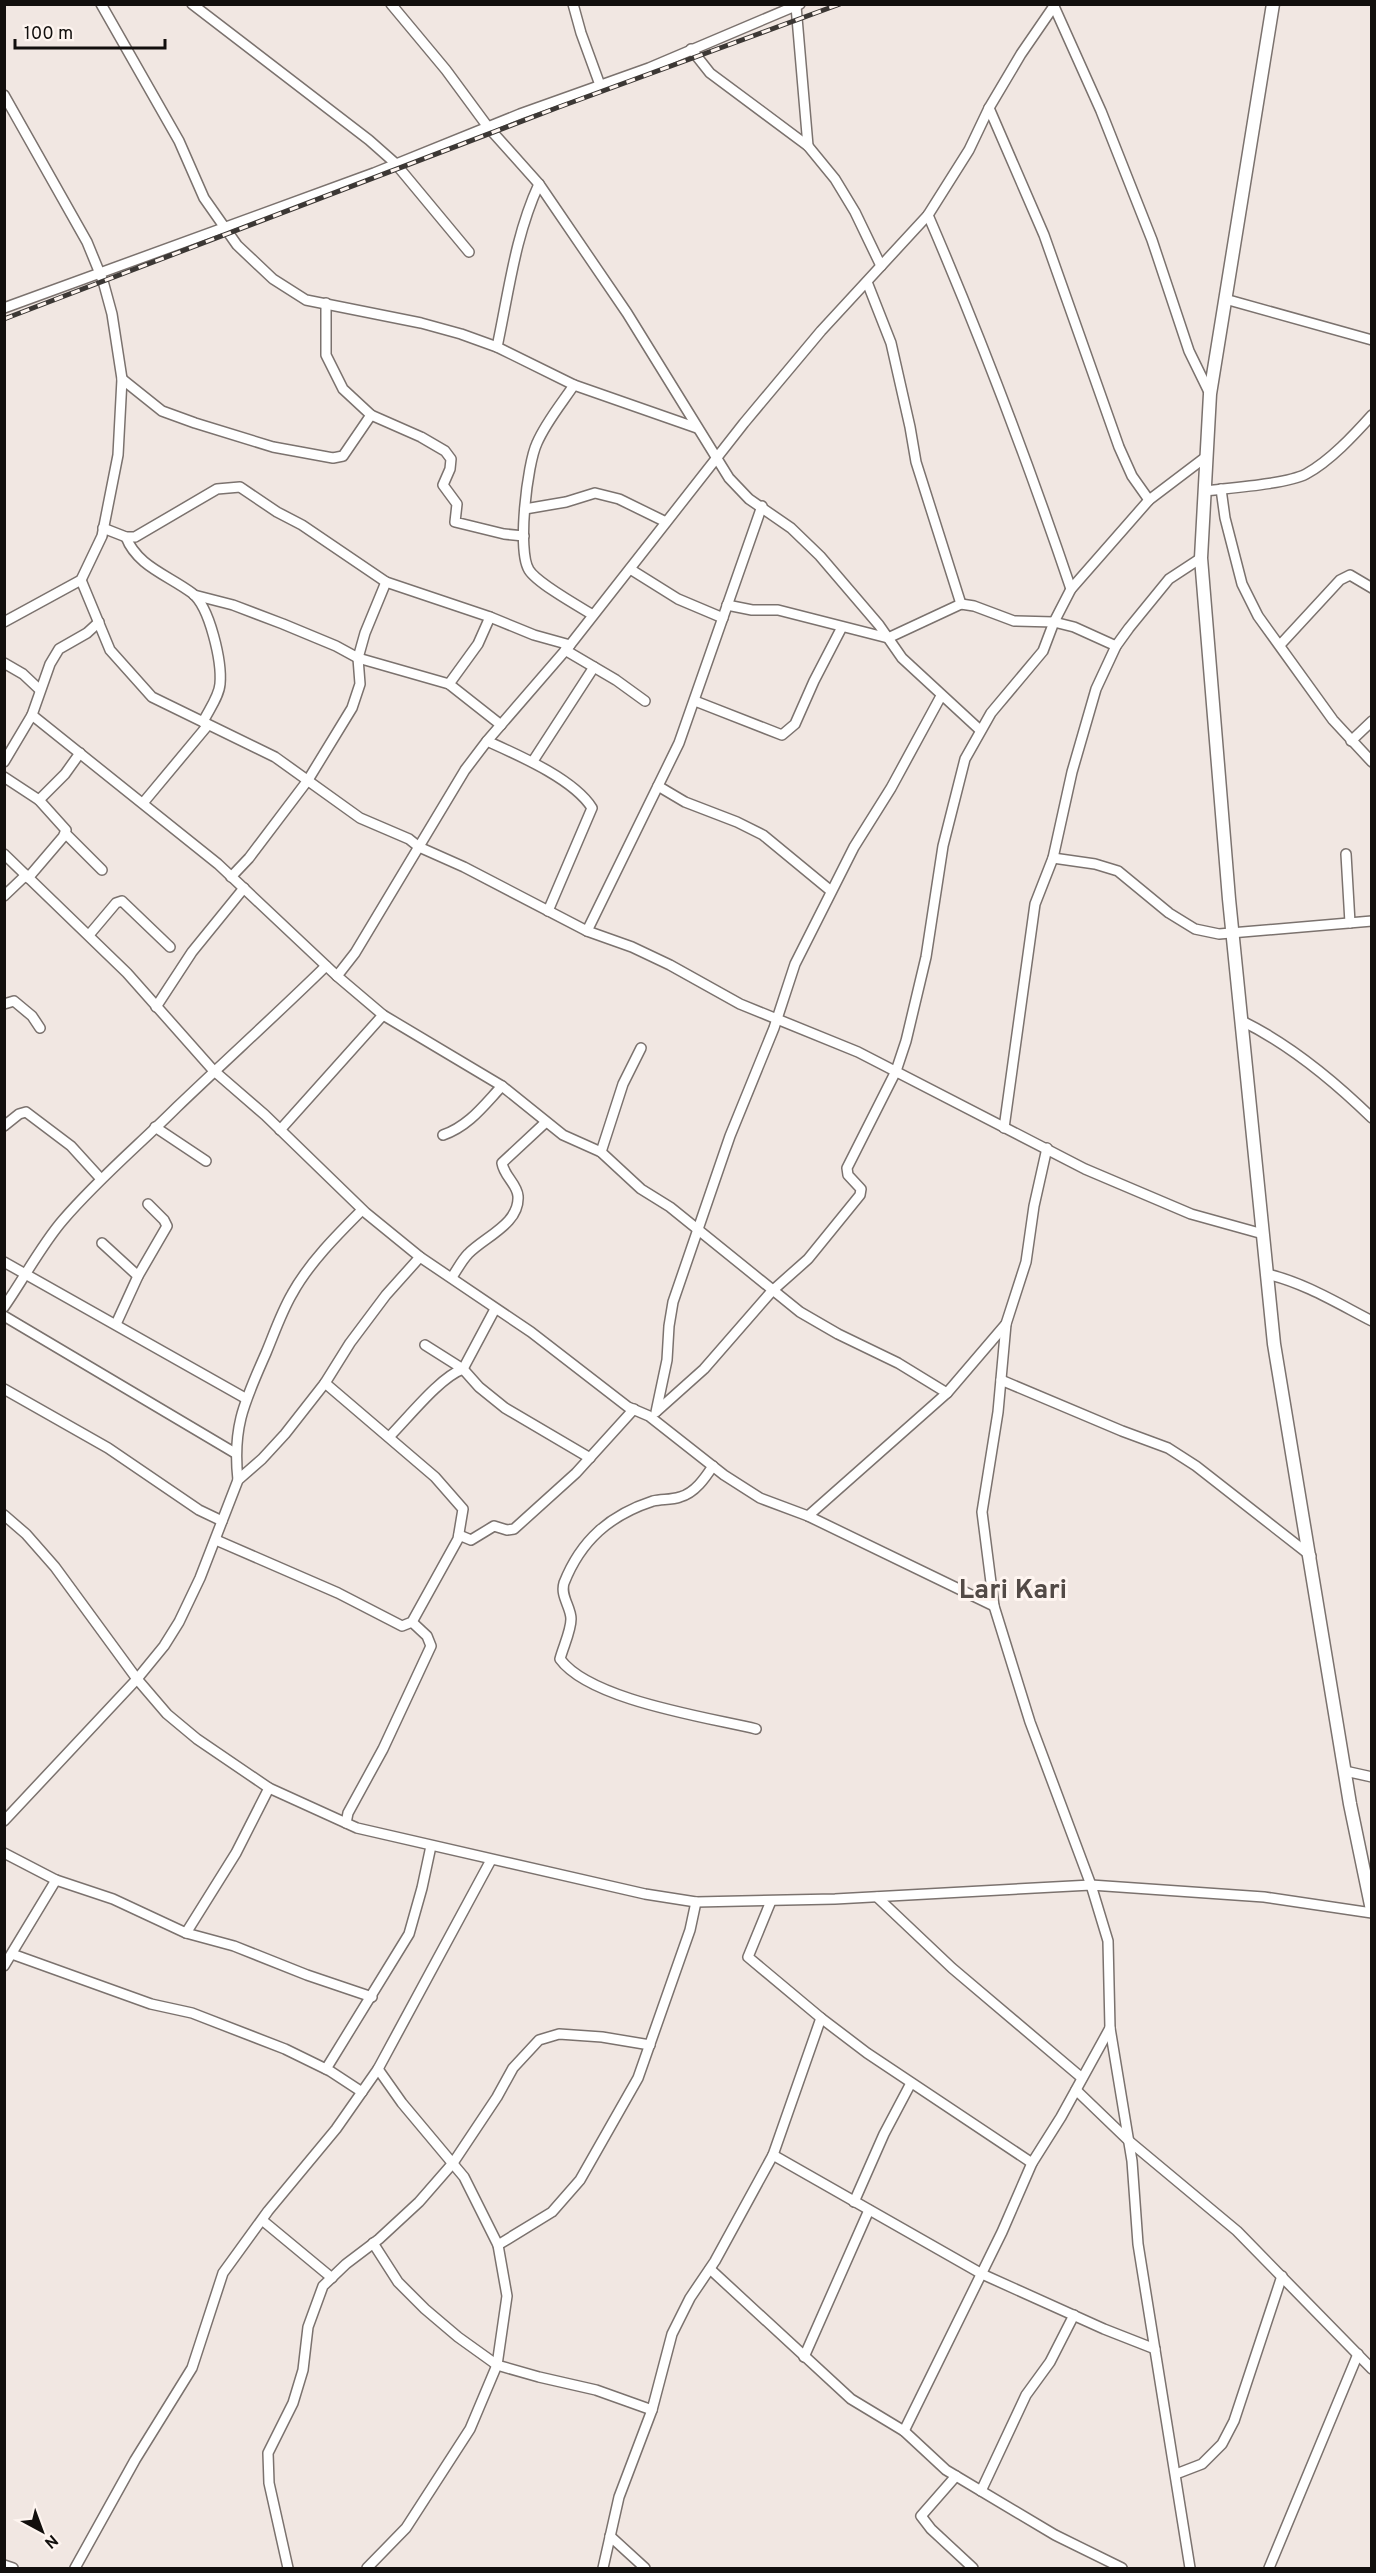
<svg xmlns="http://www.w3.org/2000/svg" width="1376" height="2573" font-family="Overpass,sans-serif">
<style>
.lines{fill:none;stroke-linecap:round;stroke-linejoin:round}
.minor-casing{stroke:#7b726e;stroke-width:12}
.tertiary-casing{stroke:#7b726e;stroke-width:15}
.minor{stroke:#fff;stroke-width:9}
.tertiary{stroke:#fff;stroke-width:12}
.rail-casing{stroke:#3c3835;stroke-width:5}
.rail{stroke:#fef5f0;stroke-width:3;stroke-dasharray:9;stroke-linecap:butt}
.labels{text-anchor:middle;stroke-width:6;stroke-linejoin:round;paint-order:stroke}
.district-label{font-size:27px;font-weight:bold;fill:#524a46;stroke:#fef5f0}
</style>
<rect width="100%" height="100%" fill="#f1e7e2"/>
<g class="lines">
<g class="minor-casing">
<g id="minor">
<polyline points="101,4 179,141 204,198 237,245 273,279 306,300 421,323 461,334 497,347 574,385 697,428"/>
<polyline points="192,4 369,140 395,163 469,252"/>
<polyline points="391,4 446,70 488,127 539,184 627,313 729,478 749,499 791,528 820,556 879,625 902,658 980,730"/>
<polyline points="573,4 581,33 600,85"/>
<polyline points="1053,4 1101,111 1152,240 1189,351 1210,394"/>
<polyline points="796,6 808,146"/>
<polyline points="691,49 710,73 808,146 835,179 855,212 881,266"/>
<polyline points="4,95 87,242 103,281 112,314 122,379 118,455 102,536 81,580 4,622"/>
<polyline points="989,108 1044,235 1119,447 1132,476 1149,500"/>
<path d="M928,215C981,338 1028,462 1071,589"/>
<polyline points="867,282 891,343 910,427 916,462 961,604"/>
<polyline points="1225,299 1372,340"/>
<polyline points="326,303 326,355 343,389 371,415 421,437 445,451 451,459 450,469 443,485 457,504 455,522 504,534 524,536"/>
<polyline points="4,308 374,173 520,114 649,68 800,4"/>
<path d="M497,347C509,291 515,236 539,184"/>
<polyline points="122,379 162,411 195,423 273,447 333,458 343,456 371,415"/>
<path d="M574,385C562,403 546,422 537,443C527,464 517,551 529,570C537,583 578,606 593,615"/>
<polyline points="1221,489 1225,518 1242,584 1258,616 1333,720 1372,762"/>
<path d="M1205,491C1229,488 1287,484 1306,474C1330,461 1354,435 1372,415"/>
<polyline points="525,509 566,502 595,493 619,499 666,522"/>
<polyline points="103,528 126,537 135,537 217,489 240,487 277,512 302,525 386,582 490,617 534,635 570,645"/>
<path d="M126,537C137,566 168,575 192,593C210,607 222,662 220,684C219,697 208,711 203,722"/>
<polyline points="630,569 678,599 723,618"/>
<polyline points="81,580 110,650 152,697 275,757 360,818 409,839 419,847 464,867 587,931 632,947 670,965 740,1004 858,1052 1085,1169 1191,1214 1263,1234"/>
<polyline points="194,595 233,605 283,624 336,646 358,658 449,684 501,725"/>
<polyline points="727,605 752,610 778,610 888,638 961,604 974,606 1014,621 1054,622 1074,627 1116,646"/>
<polyline points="1280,645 1340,580 1350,575 1372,588"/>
<polyline points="565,650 616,680 645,701"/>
<polyline points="4,663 23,674 40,690"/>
<polyline points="449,684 478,644 490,617"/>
<polyline points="695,701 782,735 795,724 814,681 842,627"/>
<polyline points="32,715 218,864 337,976 383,1015 502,1086 563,1135 601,1152 641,1189 670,1207 800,1312 838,1334 898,1363 947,1393"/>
<path d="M487,741C518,755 574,779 592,808L548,911"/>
<polyline points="1351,741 1372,721"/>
<polyline points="533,761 594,667"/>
<polyline points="4,762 32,715 50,664 59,649 87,633 99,622"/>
<polyline points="4,777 39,800 66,830 63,837 28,878"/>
<polyline points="658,786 685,802 737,822 763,835 831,891"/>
<polyline points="39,800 65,774 80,753"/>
<polyline points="143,803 208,725"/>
<polyline points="66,834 102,870"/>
<polyline points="4,854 127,973 213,1070 265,1115 366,1213 420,1257 531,1332 628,1407 649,1416 724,1475 760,1498 808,1516 994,1606"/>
<polyline points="1346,854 1350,923"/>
<polyline points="1053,858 1095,864 1118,871 1169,913 1195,929 1219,934 1372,921"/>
<polyline points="231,877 249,858 308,780 352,708 360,684 358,658 365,633 386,582"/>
<polyline points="4,896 26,875"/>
<polyline points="587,931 679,743 762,506"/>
<polyline points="89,935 116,903 122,901 170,947"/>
<polyline points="337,976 355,953 465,770 487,741 570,645 744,423 821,331 928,215 969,150 989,108 1021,54 1054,6"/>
<polyline points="4,1004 14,1001 32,1016 40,1028"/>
<polyline points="156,1007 192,952 244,888"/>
<path d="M1242,1021C1291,1045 1333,1080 1372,1118"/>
<polyline points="4,1126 19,1114 26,1112 71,1146 101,1179"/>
<polyline points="155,1127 206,1161"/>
<polyline points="1004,1128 1035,904 1053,858 1072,772 1096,689 1116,646 1129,628 1169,579 1201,558"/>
<polyline points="280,1130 383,1015"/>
<path d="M443,1135C469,1126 484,1105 502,1086"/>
<polyline points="1047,1148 1034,1206 1026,1262 1006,1324 998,1412 982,1512 994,1606 1030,1722 1091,1885 1108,1941 1110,2028 1132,2161 1138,2244 1190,2568"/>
<polyline points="601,1152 623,1084 641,1048"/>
<polyline points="102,1243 138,1276"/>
<polyline points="4,1262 245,1398"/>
<path d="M1267,1274C1305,1283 1337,1303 1372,1321"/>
<path d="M452,1277C457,1270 462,1260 468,1254C484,1237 520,1224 518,1196C517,1184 504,1176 502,1163L546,1122"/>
<path d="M4,1307C23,1280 42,1244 63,1220C98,1179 139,1145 177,1107C226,1060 277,1014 326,966"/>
<polyline points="4,1316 235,1453"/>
<polyline points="116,1324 138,1276 167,1226 164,1220 148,1204"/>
<polyline points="425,1345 463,1369 479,1387 505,1408 590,1458"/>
<polyline points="1001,1380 1122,1431 1168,1448 1196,1466 1311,1556"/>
<polyline points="4,1389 108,1448 199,1510 222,1521"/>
<polyline points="657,1411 704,1369 772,1291 808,1259 860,1195 861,1189 848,1175 847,1168 896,1071 906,1041 926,957 943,846 965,759 991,713 1043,651 1054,622 1071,589 1149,500 1207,456"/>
<polyline points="656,1412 667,1360 669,1326 673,1302 730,1136 774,1028 795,964 854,847 891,788 941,696"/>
<path d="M389,1437C408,1418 440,1377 463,1369L495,1309"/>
<path d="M713,1466C705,1478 695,1493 680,1497C671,1500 662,1499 653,1501C610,1515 581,1540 564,1583C560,1596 571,1607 571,1619C571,1631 563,1647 560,1659C590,1700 706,1717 756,1729"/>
<path d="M238,1480C232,1426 245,1401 266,1353C274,1334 281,1313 292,1294C309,1263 337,1235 362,1210"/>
<polyline points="4,1515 26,1534 55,1567 137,1679 167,1714 197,1739 269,1788 357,1828 645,1894 696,1902 835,1899 1091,1885 1264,1897 1372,1913"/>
<polyline points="808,1516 947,1393 1006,1324"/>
<polyline points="459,1535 471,1540 494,1526 507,1530 514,1529 576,1473 634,1409"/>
<polyline points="216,1540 338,1593 402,1626 412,1622 458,1539 463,1509 435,1477 325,1383"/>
<polyline points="1345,1771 1372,1777"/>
<polyline points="4,1821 137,1679 164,1646 179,1622 200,1578 238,1480 262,1459 285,1434 325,1383 350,1343 386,1295 420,1257"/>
<polyline points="346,1823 348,1813 383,1749 431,1646 427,1636 412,1622"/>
<polyline points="4,1853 56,1880 113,1899 186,1933 234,1946 307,1975 372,1997"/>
<polyline points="877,1897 952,1968 1082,2078"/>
<polyline points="771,1901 748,1957 821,2018 867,2053 1032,2163"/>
<polyline points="186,1933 236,1853 269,1788"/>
<polyline points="12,1954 151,2004 192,2013 285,2049 330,2071 362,2092"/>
<polyline points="4,1966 56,1880"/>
<polyline points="326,2069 409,1934 422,1888 431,1846"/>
<polyline points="1076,2090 1129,2141 1237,2231 1372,2369"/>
<polyline points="773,2155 982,2274 1104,2329 1155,2349"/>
<polyline points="854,2202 884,2134 911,2083"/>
<polyline points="262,2220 332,2278"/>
<polyline points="373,2243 398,2282 425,2309 458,2337 497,2365 539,2377 596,2390 652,2410"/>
<polyline points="498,2245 552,2212 580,2180 638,2078 690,1930 696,1902"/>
<polyline points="710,2269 851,2399 904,2431 946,2470 1055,2535 1122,2568"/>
<polyline points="804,2357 869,2210"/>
<polyline points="904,2431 1002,2232 1032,2163 1061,2117 1110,2028"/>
<polyline points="1176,2474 1202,2464 1222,2444 1234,2421 1282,2276"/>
<polyline points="956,2476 921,2516 931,2529 973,2568"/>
<polyline points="981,2491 1026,2395 1050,2362 1074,2315"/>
<polyline points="610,2536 645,2568"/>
<polyline points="4,2565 13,2568"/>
<polyline points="75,2568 135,2460 192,2368 223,2273 268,2211 336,2129 378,2069 491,1860"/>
<polyline points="288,2568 269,2483 268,2453 293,2403 303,2370 308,2327 323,2286 346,2264 379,2239 419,2202 453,2163 497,2097 513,2068 539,2040 559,2034 602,2037 650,2045"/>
<polyline points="367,2568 406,2528 470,2429 497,2365 507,2296 498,2245 464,2177 402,2103 378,2069"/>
<polyline points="603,2568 619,2497 652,2410 672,2334 690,2298 715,2261 773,2155 821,2018"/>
<polyline points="1269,2568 1358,2354"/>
</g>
</g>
<g class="tertiary-casing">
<polyline id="tertiary" points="1273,4 1210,394 1201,558 1229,899 1274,1344 1350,1804 1372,1910"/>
</g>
<use href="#minor" class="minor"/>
<use href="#tertiary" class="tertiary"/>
<g class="rail-casing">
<polyline id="rail" points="4,319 559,107 840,4"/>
</g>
<use href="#rail" class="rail"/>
</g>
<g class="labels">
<g class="district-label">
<text x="1013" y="1598">Lari Kari</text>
</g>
</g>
<rect width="1376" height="2573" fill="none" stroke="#120f0d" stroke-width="12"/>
<g transform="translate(42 2531) rotate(139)" stroke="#fef5f0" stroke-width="4.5" paint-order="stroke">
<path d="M0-4.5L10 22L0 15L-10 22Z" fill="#120f0d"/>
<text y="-9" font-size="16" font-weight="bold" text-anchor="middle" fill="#120f0d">N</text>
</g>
<path d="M15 39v9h150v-9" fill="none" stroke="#120f0d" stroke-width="3"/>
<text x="24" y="39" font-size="18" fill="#120f0d" stroke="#fef5f0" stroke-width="4.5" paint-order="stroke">100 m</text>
</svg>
